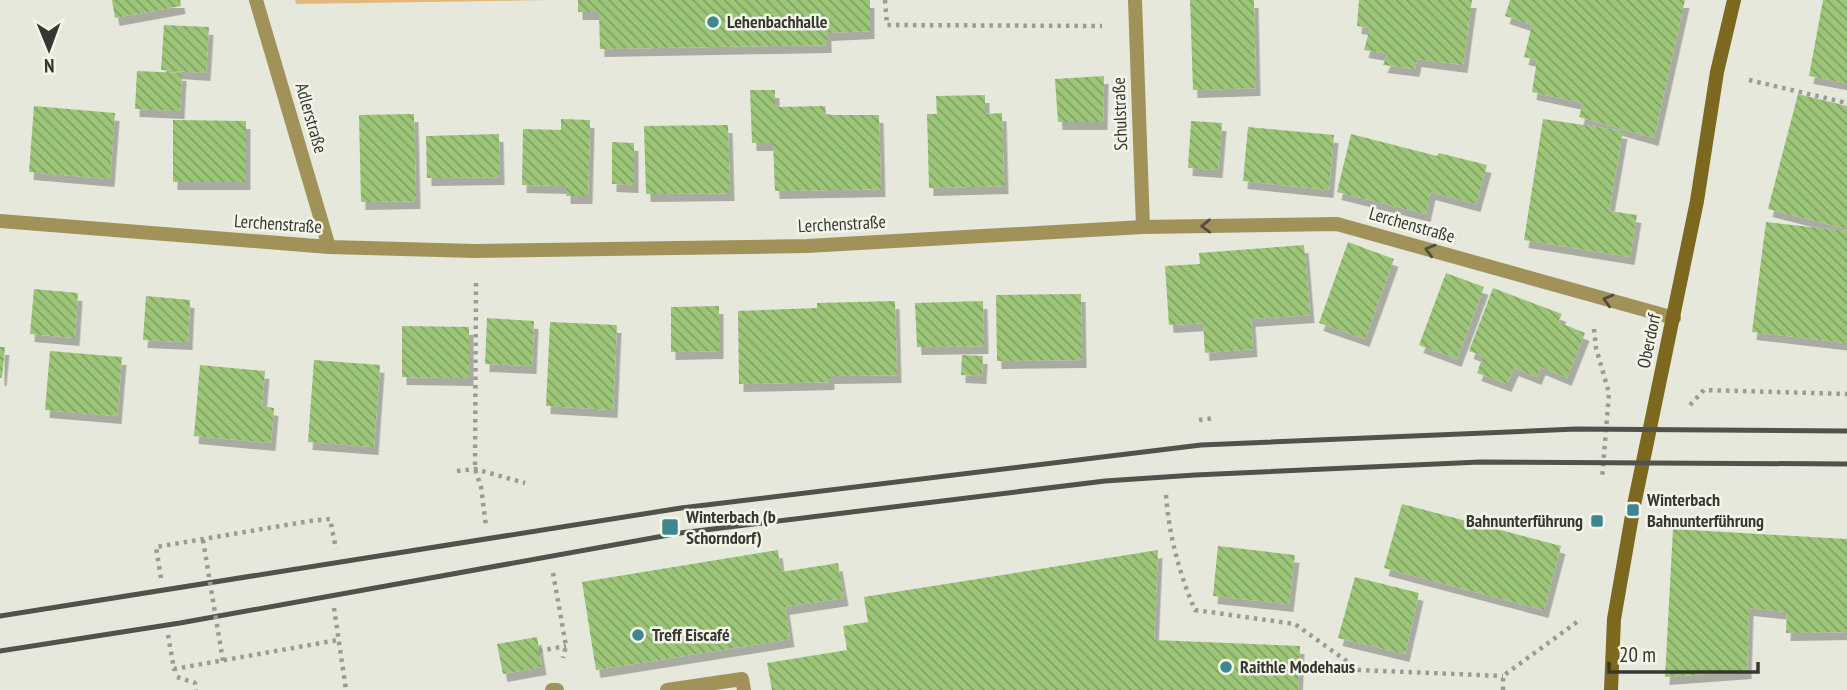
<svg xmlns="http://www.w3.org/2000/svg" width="1847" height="690" font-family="'PT Sans Narrow',sans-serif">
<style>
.park{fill:url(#park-crowns)}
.building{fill:url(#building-back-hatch);filter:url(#shadow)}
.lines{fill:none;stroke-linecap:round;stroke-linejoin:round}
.path{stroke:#9a9c93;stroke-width:4.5;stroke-dasharray:3.5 5;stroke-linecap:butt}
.minor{stroke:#a1925a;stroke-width:14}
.secondary{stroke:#7c691f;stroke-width:14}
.rail{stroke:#51524c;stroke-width:5}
.path-bridge{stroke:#9a9c93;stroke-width:4.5;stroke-dasharray:3.5 5;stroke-linecap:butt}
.oneway{stroke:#514e3c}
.poi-dot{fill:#3f878e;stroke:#f4f5e9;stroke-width:2.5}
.labels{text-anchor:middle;stroke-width:5;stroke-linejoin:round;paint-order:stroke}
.poi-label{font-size:18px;font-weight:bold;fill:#363732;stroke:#f4f5e9;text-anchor:start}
.street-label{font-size:18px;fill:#363732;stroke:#f4f5e9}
</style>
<defs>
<pattern id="park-crowns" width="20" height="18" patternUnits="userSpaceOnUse" patternTransform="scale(1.75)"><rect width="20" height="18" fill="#e1b97f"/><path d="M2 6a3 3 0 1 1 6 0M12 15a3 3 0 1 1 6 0" fill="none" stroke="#b79769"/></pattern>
<pattern id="building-back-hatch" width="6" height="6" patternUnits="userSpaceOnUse" patternTransform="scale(1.75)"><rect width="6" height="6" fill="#9cc578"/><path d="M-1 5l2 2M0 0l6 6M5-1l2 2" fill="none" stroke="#80a163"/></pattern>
<filter id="shadow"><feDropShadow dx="4.5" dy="8" stdDeviation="0" flood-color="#0004"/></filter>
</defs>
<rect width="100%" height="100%" fill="#e6e8dc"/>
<polygon class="park" points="295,0 551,0 296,4"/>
<g class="building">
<polygon points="112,0 180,0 181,6 115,18"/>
<polygon points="578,0 870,0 870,31 827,33 827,45 600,49 599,12 578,12"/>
<polygon points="1190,0 1254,0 1256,88 1193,90"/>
<polygon points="1359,0 1472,0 1463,65 1417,59 1415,69 1383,65 1388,54 1364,50 1370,28 1357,26"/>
<polygon points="1510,0 1685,0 1654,138 1579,117 1583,103 1532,92 1537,60 1524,57 1532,25 1505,16"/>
<polygon points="1823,0 1847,0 1847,83 1809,76"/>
<polygon points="164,25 209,27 206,73 161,70"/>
<polygon points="137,71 182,73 180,111 135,109"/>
<polygon points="1104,76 1103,122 1058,122 1055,79"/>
<polygon points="750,90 775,90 775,107 825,106 826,115 879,115 881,189 775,191 773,143 752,143"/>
<polygon points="1798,94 1847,106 1847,229 1768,209"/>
<polygon points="985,95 985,114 1002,113 1004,186 929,188 927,114 937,114 936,96"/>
<polygon points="34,106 115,113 110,179 29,172"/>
<polygon points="414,114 416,201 361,202 359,115"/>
<polygon points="561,119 590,120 588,196 566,196 566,186 522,185 523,129 561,130"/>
<polygon points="1543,119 1623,131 1609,211 1637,215 1630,257 1524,240"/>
<polygon points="173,120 246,121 246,182 173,182"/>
<polygon points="1191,121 1222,123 1218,170 1188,168"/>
<polygon points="728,125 730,193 646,194 644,126"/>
<polygon points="1248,127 1334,135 1329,190 1243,181"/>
<polygon points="499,134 500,177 427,178 426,136"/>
<polygon points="1351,134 1437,156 1439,153 1487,165 1476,204 1431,192 1426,214 1337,192"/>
<polygon points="612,142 634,143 634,185 612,184"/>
<polygon points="1766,222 1847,231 1847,343 1752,332"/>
<polygon points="1348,242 1394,259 1365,339 1319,323"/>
<polygon points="1304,245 1310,315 1251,319 1253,349 1205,353 1203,323 1169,325 1165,266 1200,264 1199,253"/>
<polygon points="1446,273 1484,287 1457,359 1419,345"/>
<polygon points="1493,288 1562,314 1558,322 1585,333 1567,378 1541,367 1537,377 1514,368 1507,384 1477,373 1483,356 1469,351"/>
<polygon points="34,289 78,293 75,338 30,334"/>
<polygon points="1081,294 1082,360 997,361 996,295"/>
<polygon points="146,296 190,300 188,342 143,340"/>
<polygon points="895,301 897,375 830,376 830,382 739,384 738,311 817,308 817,303"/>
<polygon points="983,301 984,346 917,347 915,303"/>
<polygon points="719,306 719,351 671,352 671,307"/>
<polygon points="487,318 534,321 532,366 485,364"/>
<polygon points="550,322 617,325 613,410 546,406"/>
<polygon points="402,326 469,327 469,378 402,377"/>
<polygon points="0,347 5,347 2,378 0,378"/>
<polygon points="50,351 122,357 117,416 45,410"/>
<polygon points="962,355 983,356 982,376 961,375"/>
<polygon points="314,360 380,365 374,447 308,442"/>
<polygon points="200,365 265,371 262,406 274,408 271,443 194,436"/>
<polygon points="1402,504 1561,546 1544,610 1384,568"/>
<polygon points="1673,529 1847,539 1847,632 1786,633 1787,612 1749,608 1747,671 1665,677"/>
<polygon points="1218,546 1295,555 1289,604 1213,596"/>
<polygon points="778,550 781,572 838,563 844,598 785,607 790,639 596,670 582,582"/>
<polygon points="1158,550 1154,640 1300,646 1298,690 772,690 767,663 847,650 843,626 868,622 864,597"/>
<polygon points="1355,577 1419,593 1405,654 1338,638"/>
<polygon points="537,637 542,667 503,674 497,644"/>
</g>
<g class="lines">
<g class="path">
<polyline points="885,0 887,25 1102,26"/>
<polyline points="1749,80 1847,103"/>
<polyline points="476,283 475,469 481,487 486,526"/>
<polyline points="1594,329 1596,348 1609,393 1602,479"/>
<polyline points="1690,405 1704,390 1847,394"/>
<polyline points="1199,420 1214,418"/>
<polyline points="457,471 475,469 525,483"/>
<path d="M1166,495C1169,535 1179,573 1195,610L1295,624L1359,670L1503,676"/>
<polyline points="553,573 566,646 563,658"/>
<polyline points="161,578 156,547 310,521 330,519 336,549"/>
<polyline points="334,608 346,690"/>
<polyline points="168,635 174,669 338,640"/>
<polyline points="539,651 566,646"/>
<polyline points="177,677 195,683 196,690"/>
<polyline points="1503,690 1503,676 1581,619"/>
</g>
<g class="minor">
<polyline points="256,0 329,247"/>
<polyline points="1135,0 1143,227"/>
<polyline points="0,221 329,247 475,251 807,246 1143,227 1337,224 1674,318"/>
<polyline points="552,690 557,690"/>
<polyline points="667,690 742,679 744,690"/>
</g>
<polyline class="secondary" points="1611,690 1614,619 1633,510 1697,201 1717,72 1734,0"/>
<g class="rail">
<polyline points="0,616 681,508 1201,445 1576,429 1847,431"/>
<polyline points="0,651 180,623 680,533 1105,481 1195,475 1480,462 1847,464"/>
</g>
<polyline class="path-bridge" points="203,540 223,661"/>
</g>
<defs><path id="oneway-chevron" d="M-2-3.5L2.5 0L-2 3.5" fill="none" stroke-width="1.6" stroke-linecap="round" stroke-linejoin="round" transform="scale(1.75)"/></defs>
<g class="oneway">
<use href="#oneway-chevron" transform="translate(1206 226) rotate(179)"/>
<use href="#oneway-chevron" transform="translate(1430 250) rotate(-164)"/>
<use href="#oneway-chevron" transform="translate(1608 300) rotate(-164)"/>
</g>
<g class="poi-dot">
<circle cx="713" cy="22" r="7"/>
<rect x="1626" y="503" width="14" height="14" rx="3.5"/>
<rect x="1590" y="514" width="14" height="14" rx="3.5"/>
<rect x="661" y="518" width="18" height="18" rx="3.5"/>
<circle cx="638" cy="635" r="7"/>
<circle cx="1226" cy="667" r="7"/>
</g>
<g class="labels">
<g class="poi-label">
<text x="727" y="28">Lehenbachhalle</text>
<text x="1647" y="506">Winterbach<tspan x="1647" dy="21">Bahnunterführung</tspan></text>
<text x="686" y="523">Winterbach (b<tspan x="686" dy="21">Schorndorf)</tspan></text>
<text x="1583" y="527" text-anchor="end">Bahnunterführung</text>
<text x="652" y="641">Treff Eiscafé</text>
<text x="1240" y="673">Raithle Modehaus</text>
</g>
<g class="street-label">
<text transform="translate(1120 114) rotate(-92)" y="6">Schulstraße</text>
<text transform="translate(311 118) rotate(74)" y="6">Adlerstraße</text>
<text transform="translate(278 224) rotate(4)" y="6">Lerchenstraße</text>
<text transform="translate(842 224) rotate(-3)" y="6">Lerchenstraße</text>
<text transform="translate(1412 225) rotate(16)" y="6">Lerchenstraße</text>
<text transform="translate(1649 341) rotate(-78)" y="6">Oberdorf</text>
</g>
</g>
<g transform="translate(49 49) rotate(179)" stroke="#f4f5e9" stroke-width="5" paint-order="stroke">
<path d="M0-5L12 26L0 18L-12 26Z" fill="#363732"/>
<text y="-10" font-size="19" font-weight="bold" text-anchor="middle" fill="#363732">N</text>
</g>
<path d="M1609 662v10h149v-10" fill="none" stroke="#363732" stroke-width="3.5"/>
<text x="1619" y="662" font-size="21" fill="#363732" stroke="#f4f5e9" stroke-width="5" paint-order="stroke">20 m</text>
</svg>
